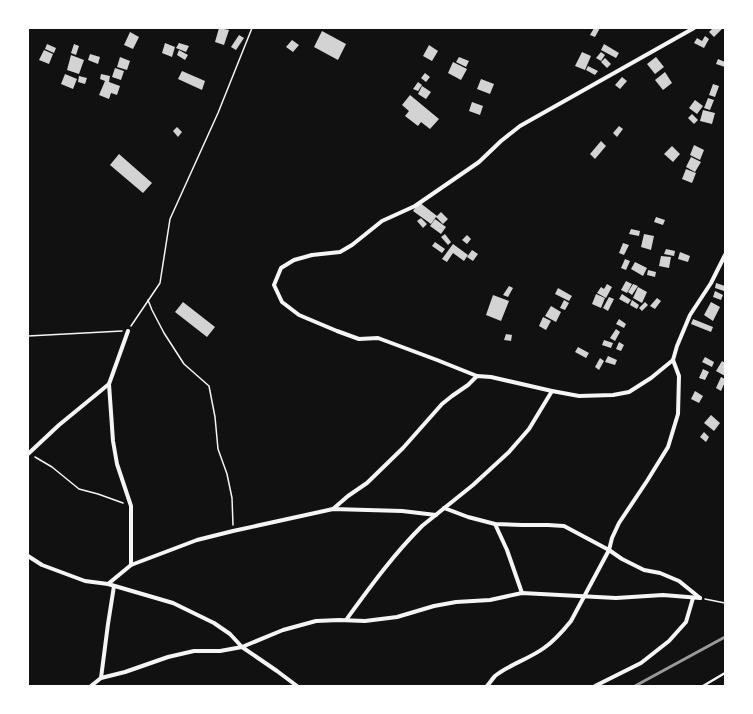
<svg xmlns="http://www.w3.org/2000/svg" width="753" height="714" font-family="'DejaVu Sans',sans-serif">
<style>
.building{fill:#d3d3d3}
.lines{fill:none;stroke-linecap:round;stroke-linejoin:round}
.path{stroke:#f5f5f5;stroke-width:1.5}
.service{stroke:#f5f5f5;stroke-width:2.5}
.minor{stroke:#f5f5f5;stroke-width:4}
.rail{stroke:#9a9a9a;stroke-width:3}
</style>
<rect width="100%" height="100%" fill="#111"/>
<g class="building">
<polygon points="219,28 229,30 224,45 215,42"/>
<polygon points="594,28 600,28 595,37 590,35"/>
<polygon points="713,28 721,28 722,29 714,37 709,32"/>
<polygon points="322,31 346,44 338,60 314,47"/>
<polygon points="130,32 139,37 133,49 124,45"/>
<polygon points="239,35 244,38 236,50 231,47"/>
<polygon points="705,36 709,39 704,48 694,43 697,38 702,41"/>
<polygon points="292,40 299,45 293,52 286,47"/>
<polygon points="165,43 175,47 172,57 162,53"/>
<polygon points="179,43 189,46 186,52 176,48"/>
<polygon points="47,44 56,48 54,53 45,49"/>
<polygon points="74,44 79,46 76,55 71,53"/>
<polygon points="604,44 619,53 616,58 601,50"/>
<polygon points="429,45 438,51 432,61 423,56"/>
<polygon points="44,50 53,54 49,64 39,60"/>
<polygon points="179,50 188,55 185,60 177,55"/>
<polygon points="582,52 591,56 585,70 575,66"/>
<polygon points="601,52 605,55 601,61 596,58"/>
<polygon points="90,54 100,57 98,64 88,60"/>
<polygon points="71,55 84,60 79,74 67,70"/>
<polygon points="120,57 130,61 127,70 117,67"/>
<polygon points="459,57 469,61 466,67 456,62"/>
<polygon points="656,57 664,67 655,74 647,64"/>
<polygon points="605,58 611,64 607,68 601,62"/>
<polygon points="718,59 725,62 725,67 716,64"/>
<polygon points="453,62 467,69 461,80 448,73"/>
<polygon points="588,66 598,71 595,75 586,70"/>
<polygon points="115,68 124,71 121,80 112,77"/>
<polygon points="182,71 205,81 202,90 178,79"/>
<polygon points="665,72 672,83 663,90 655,80"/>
<polygon points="425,73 430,77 426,82 421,78"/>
<polygon points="65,74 77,79 73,89 61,84"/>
<polygon points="101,74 110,76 109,82 120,86 117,95 111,93 109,99 99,95 105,81 100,79"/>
<polygon points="79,76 87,78 85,84 78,82"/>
<polygon points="622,77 627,81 620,89 615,85"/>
<polygon points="481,79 494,84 490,94 477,89"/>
<polygon points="418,82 422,85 418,91 413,89"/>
<polygon points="713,84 719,86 715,97 709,95"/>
<polygon points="422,86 431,92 426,99 418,94"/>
<polygon points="410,95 439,119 430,129 421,122 418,126 405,116 409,111 402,105"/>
<polygon points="708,98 714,100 710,110 704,108"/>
<polygon points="695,100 703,106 697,114 689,108"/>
<polygon points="472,102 483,106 480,115 469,111"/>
<polygon points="703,110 715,113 712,124 700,121"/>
<polygon points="692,114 698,120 694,124 688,118"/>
<polygon points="619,126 623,129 617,137 613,133"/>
<polygon points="177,127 182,132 178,137 173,131"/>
<polygon points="601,141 606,146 595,159 590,154"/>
<polygon points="694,145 704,150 700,160 690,155"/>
<polygon points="672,146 680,154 673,162 664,154"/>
<polygon points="119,154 152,183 143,193 110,165"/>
<polygon points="691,157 701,162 695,172 686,167"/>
<polygon points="686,169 696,173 692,183 682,179"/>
<polygon points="419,202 437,216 441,212 448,219 443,224 436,217 431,224 413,211"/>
<polygon points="656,217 665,220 663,225 654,222"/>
<polygon points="421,218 427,224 423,228 417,221"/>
<polygon points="435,219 446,227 441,234 430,226"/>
<polygon points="631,229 640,231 639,236 629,234"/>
<polygon points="445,234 451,242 448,245 441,237"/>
<polygon points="644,234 654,236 651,250 641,247"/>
<polygon points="467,235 471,239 467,244 462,240"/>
<polygon points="435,242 445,249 442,253 432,246"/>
<polygon points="623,243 629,245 624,255 619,253"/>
<polygon points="453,244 468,255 464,261 453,253 447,262 442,259"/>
<polygon points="666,249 675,251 674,256 664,254"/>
<polygon points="472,250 478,254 473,261 467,257"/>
<polygon points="680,252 690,256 688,262 678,259"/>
<polygon points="661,256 671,257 669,268 659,266"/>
<polygon points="625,259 630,261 626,270 621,268"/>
<polygon points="635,262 647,268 643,276 631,269"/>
<polygon points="648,270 656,272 655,277 647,275"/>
<polygon points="626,281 632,284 627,293 621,290"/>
<polygon points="716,283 725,286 724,291 715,288"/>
<polygon points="607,284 612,287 606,298 597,293 601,287 604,289"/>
<polygon points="633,284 638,286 632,295 628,292"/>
<polygon points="509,286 513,288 508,297 503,295"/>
<polygon points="638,287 647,292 642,303 633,298"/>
<polygon points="558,288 572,296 569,301 555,294"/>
<polygon points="715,291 723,295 721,300 713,297"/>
<polygon points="596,294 605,298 601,308 592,304"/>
<polygon points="622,294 631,300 628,304 619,299"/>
<polygon points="493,295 509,301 501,321 486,315"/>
<polygon points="609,297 614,299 608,311 603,308"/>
<polygon points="657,298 661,301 655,309 650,306"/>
<polygon points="564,300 569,303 565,310 560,308"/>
<polygon points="632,300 639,305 637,309 630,305"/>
<polygon points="183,302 215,327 207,337 175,312"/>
<polygon points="645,302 648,305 642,311 639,308"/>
<polygon points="711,302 720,307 713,321 704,315"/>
<polygon points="551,306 561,312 556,322 545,316"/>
<polygon points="543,317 551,321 546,330 539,326"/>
<polygon points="619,319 626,324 624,328 616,324"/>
<polygon points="693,319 713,327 711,332 691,324"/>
<polygon points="616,329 620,332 615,341 610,338"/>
<polygon points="506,334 512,335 511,341 504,340"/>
<polygon points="604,340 613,343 611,348 602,345"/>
<polygon points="619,342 624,345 621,351 616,349"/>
<polygon points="578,347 589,353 586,358 575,352"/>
<polygon points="608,356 617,360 615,365 605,362"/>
<polygon points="705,357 714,362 712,367 702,362"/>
<polygon points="600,358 604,361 599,370 595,367"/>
<polygon points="722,361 725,363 725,376 716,371"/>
<polygon points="703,369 709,372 705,380 699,378"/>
<polygon points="721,377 725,379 725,382 721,391 716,388"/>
<polygon points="695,391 703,396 699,403 691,399"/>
<polygon points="711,415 720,423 714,431 704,423"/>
<polygon points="704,432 709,437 706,442 700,437"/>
</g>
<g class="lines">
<g class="path">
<polyline points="148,300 152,310 164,333 184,364 209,386 215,417 218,449 227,474 232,498 233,525"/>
<polyline points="131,326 160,283 170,219 218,113 252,28"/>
<polyline points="28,336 122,331"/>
<polyline points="35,457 52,467 79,489 98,494 123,503"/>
<polyline points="705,599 725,603"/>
</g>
<polyline class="service" points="703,686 725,673"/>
<g class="minor">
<polyline points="477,376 437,360 378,338 359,339 337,331 299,315 282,302 274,285 281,268 294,260 312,255 340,252 352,245 382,221 415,206 479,162 501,141 520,126 694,28"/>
<polyline points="109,384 113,441 117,464 131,506 131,565"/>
<polyline points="28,454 59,425 109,384 118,359 128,331"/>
<polyline points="444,508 468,517 495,524 522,525 548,525 564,526 609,550 622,559 644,570 660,573 679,581 700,598"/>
<polyline points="333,509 348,496 367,483 403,448 442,404 452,396 468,385 477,376 491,377 552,391 579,396 613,395 629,392 651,378 673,360"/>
<polyline points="495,524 507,550 522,593"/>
<polyline points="28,556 42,565 85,581 108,584 173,603 214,623 230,634 242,647 277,671 297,686"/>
<polyline points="108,584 131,565 197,540 233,531 333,509 402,511 436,515"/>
<path d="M346,620C370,587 393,555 422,526L473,485L509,452L529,429L552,391"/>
<polyline points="101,678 108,624 114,586"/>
<polyline points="91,686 101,678 125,672 168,657 194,651 220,651 242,647 283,630 316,621 339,620 365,621 397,617 434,606 456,602 490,600 522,593 616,598 663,595 700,598"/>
<path d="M487,686C490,683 492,679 495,676C510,664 529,659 544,648C554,641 563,631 571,621L609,550L612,538L619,523L647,481L668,447L678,414L679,376L673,360L677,346L690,315L711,283L725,255"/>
<polyline points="595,686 641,663 669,641 686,622 693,598"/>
</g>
<polyline class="rail" points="635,686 725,637"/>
</g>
<rect width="753" height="714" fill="none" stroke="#ffffff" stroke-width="58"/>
</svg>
